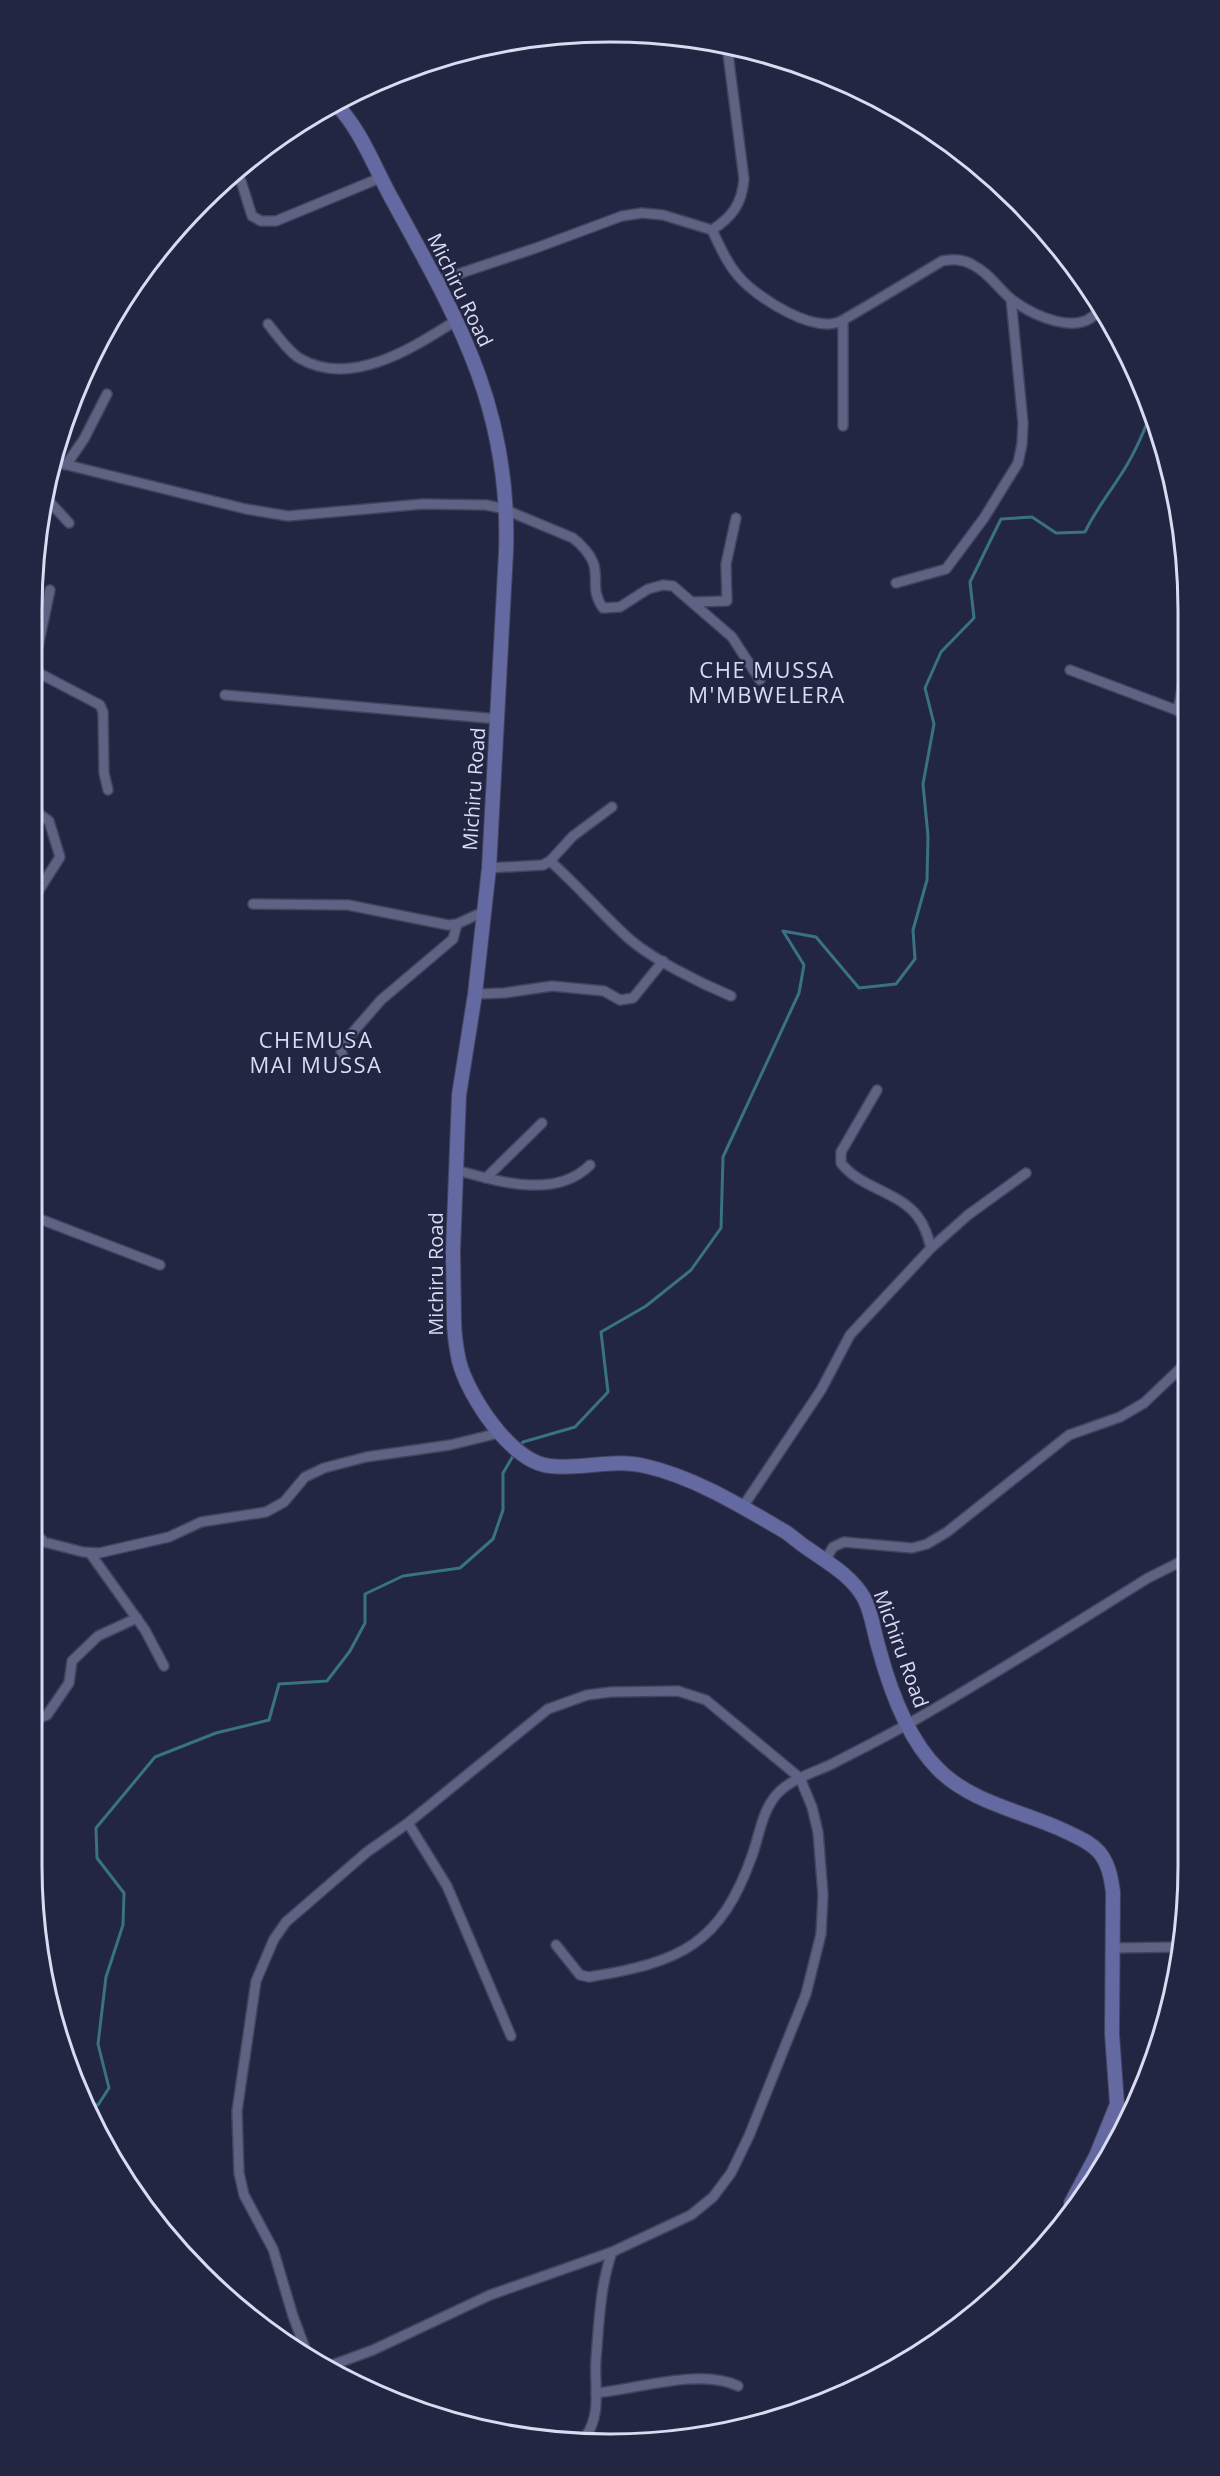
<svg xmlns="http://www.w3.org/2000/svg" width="1220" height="2476" font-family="'Open Sans',sans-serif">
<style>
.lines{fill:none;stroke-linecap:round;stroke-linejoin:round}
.stream{stroke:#397282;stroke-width:3}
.street-casing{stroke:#42445c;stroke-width:12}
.secondary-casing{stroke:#42445c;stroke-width:16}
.street{stroke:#5e6283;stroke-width:9}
.secondary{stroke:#6469a2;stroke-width:14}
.labels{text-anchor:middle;stroke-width:5;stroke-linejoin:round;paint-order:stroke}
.street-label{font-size:20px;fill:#d9dcf0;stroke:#232643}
.quarter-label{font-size:22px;letter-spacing:1.5px;fill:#d9dcf0;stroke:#232643}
.rim{fill:none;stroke:#d9dcf0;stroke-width:3}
</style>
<rect width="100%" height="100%" fill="#232643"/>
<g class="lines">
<g class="stream">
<path d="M519,1447L523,1442L575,1427L608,1392L601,1332L646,1306L691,1270L721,1228L723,1157L799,993L804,965L783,931L816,937L859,988L896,984L915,959L913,930L927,880L928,836L923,784L934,724L925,688L941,652L974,618L970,582L1001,519L1032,517L1056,533L1085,532C1095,511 1108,495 1120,476C1133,457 1143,434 1151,413"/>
<polyline points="90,2104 98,2105 109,2088 98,2044 106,1977 123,1925 124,1893 97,1858 96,1828 155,1757 216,1733 269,1720 279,1684 327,1681 350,1651 365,1623 365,1594 403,1576 460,1568 493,1539 503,1510 503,1473 513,1456"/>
</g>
<g class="street-casing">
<g id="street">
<polyline points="241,181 252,216 261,221 276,221 380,178"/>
<path d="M712,230C720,247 728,265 740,278C758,298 816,336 843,320C876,301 909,281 942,261C954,259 963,259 973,265C989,273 998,288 1011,299C1032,315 1079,338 1099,310"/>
<path d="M437,281L536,248L622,216L642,213L663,215L712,230C732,217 742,204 744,179L727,46"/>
<polyline points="843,321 843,426"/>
<path d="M268,324C277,335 287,350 299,358C351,389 414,347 457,320"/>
<path d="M51,461L246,509L288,516L423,504L486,505L501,508L573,538C581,544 591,555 594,565C598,581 591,591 603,608L620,607L648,589L663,585L673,586L732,637L760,680"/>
<polyline points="66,465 84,439 107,394"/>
<polyline points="45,497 69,523"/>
<polyline points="896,583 946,569 984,518 1018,463 1022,444 1023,423 1011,299"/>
<polyline points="694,602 727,601 726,564 736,518"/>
<polyline points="33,670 100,705 103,712 104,773 108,790"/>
<polyline points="33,670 50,590"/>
<polyline points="1070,670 1184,713"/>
<polyline points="225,695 498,719"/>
<polyline points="1178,711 1184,678"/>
<path d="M550,861C577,885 600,912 626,936C651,959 700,983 731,996"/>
<polyline points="489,868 543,865 550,861 573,836 612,807"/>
<polyline points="32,901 60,857 49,821 32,809"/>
<polyline points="253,904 348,905 448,925 457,924 485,911"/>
<polyline points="475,994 504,993 552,986 604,991 620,1000 633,998 663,961"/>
<polyline points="344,1061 340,1047 381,1000 453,939 457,924"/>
<path d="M877,1090L841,1152V1163C861,1189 899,1191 918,1217C925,1226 928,1237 931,1248"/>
<polyline points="32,1122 35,1122"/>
<path d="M456,1170C497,1181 555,1200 590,1165"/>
<polyline points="486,1178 542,1123"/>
<polyline points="32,1216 160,1265"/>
<polyline points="742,1508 821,1390 850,1335 931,1248 968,1215 1026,1173"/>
<polyline points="32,1528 35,1508 36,1442 32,1432"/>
<polyline points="32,1529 44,1542 83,1552 99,1553 169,1537 201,1522 266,1512 284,1502 305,1477 324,1468 366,1457 450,1445 499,1433"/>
<polyline points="90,1553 145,1630 164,1666"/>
<polyline points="826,1559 833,1547 844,1542 912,1548 927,1544 947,1532 1069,1435 1120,1417 1144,1403 1186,1363"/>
<polyline points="32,1721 47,1715 69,1683 72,1661 98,1636 137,1618"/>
<polyline points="408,1823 447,1886 511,2036"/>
<path d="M556,1945L580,1975L589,1977C681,1962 721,1945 753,1853C760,1832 763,1807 780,1791C794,1778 815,1772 832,1764C857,1751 883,1738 908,1724C989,1678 1069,1627 1148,1578L1186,1559"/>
<polyline points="1113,1948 1180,1947"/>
<polyline points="1117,2107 1123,2130"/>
<polyline points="309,2359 293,2316 273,2249 244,2195 239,2173 237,2111 256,1981 274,1939 286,1922 367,1852 408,1823 548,1709 587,1695 611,1692 678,1691 706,1700 800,1778 812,1807 818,1832 823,1895 821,1934 806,1994 749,2136 731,2173 713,2197 691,2215 612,2252 490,2295 373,2350 324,2368"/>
<path d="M596,2393C638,2389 700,2368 738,2386"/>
<path d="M586,2436C602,2413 594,2385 596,2359C599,2323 600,2286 612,2252"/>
</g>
</g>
<g class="secondary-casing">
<path id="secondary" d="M335,103C362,131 374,167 393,201C459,321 511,410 506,552L489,868L475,994L459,1095L453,1251L454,1318C454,1333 456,1347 459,1361C468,1396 511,1462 550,1466C581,1470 614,1458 645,1466C694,1477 741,1506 784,1531C792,1536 799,1543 807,1548C828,1563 851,1575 864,1598C872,1613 874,1633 879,1649C890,1690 907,1738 938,1769C971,1803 1026,1812 1067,1832C1079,1838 1090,1842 1099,1852C1109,1864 1111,1878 1113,1892L1112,2034L1117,2104L1096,2156L1071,2203"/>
</g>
<use href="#street" class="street"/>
<use href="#secondary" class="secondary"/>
</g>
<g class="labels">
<g class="street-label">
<text transform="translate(460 290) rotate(64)" y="7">Michiru Road</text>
<text transform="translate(474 789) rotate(-86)" y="7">Michiru Road</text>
<text transform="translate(436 1274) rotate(-90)" y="7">Michiru Road</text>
<text transform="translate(901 1649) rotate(70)" y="7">Michiru Road</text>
</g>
<g class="quarter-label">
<text x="767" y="678">CHE MUSSA<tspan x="767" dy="25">M'MBWELERA</tspan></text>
<text x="316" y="1048">CHEMUSA<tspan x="316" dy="25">MAI MUSSA</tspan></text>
</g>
</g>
<path d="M0 0H1220V2476H0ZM610 42H610A568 568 0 0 1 1178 610V1866A568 568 0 0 1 610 2434H610A568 568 0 0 1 42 1866V610A568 568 0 0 1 610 42Z" fill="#232643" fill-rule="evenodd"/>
<path class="rim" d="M610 42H610A568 568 0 0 1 1178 610V1866A568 568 0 0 1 610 2434H610A568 568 0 0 1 42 1866V610A568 568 0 0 1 610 42Z"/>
</svg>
